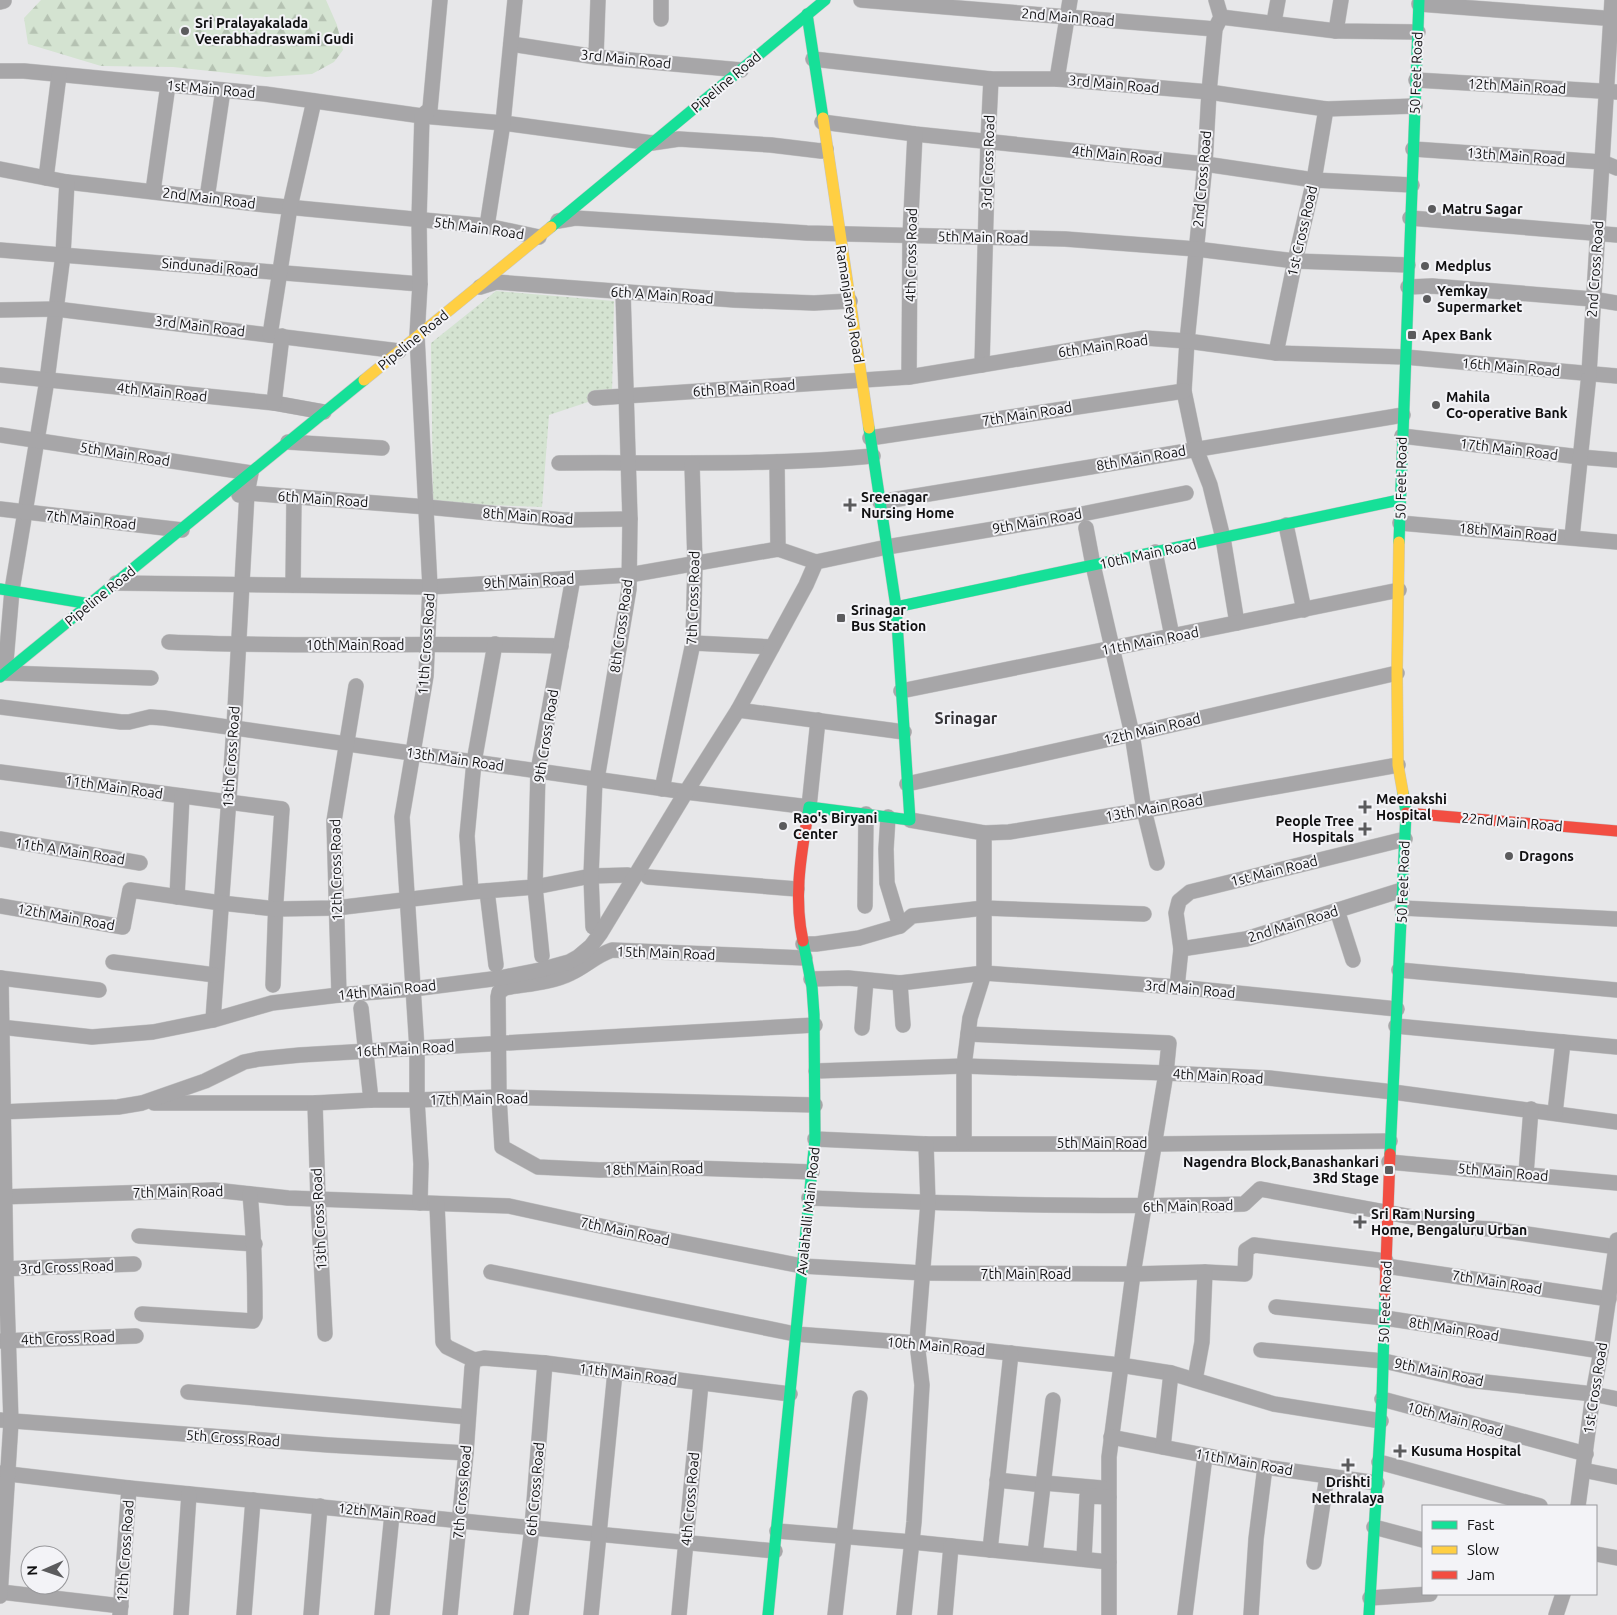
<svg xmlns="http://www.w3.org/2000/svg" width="1617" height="1615" font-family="Ubuntu,sans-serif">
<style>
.forest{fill:url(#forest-firs)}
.park{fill:url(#park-dots)}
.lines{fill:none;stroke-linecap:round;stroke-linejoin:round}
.street-casing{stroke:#c5c5c6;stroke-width:16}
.fast-casing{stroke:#c5c5c6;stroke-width:12}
.slow-casing{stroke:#c5c5c6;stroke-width:12}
.jam-casing{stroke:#c5c5c6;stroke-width:12}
.street{stroke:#a7a6a8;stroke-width:15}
.fast{stroke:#16e098;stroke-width:11}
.slow{stroke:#ffcf43;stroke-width:11}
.jam{stroke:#f24e42;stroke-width:11}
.poi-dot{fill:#5b5b5d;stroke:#f3f3f7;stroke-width:2}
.labels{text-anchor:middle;stroke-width:4;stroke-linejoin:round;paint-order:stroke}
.street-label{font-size:14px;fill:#101011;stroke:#f3f3f7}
.poi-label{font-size:14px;font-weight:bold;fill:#101011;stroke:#f3f3f7;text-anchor:start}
.quarter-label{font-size:16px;font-weight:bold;fill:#363539;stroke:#f3f3f7}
</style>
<defs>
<pattern id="forest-firs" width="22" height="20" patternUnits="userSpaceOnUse" patternTransform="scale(1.25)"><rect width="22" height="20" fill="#d4e3d1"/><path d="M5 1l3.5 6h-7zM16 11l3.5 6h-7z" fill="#b5c2b2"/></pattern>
<pattern id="park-dots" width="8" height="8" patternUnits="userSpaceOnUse" patternTransform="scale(1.25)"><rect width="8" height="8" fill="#d4e3d1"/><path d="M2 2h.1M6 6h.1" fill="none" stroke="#b5c2b2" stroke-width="1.8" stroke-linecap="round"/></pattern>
</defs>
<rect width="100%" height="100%" fill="#e7e7e9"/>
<polygon class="forest" points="41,0 326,0 337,25 343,50 334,62 312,74 266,77 173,67 101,66 28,44 24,18"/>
<polygon class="park" points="496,291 614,301 612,394 549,415 542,507 433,503 431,343"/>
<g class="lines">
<g class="street-casing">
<g id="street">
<polyline points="861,0 1215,29"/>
<polyline points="1216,0 1221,17 1215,29 1209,92 1205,164 1187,341 1184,391 1196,449 1210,485 1223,538 1237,623"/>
<polyline points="0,2 4,1"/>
<polyline points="1419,4 1617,19"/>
<polyline points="1221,17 1336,31 1418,32"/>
<polyline points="661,19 661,0"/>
<polyline points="1274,22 1278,0"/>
<polyline points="1336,31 1341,0"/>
<polyline points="511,44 596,57 741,70"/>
<polyline points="596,57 598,0"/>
<polyline points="813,59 991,79 1057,79 1209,92 1326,109 1415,106"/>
<polyline points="0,71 24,71 265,94 422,116 503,123 652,143 679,139 771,145 821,151 826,149"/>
<polyline points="1057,79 1070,0"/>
<polyline points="1416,80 1617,92"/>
<polyline points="822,122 915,134 1205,164 1314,180 1412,185"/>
<polyline points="1413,149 1602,162 1617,168"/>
<polyline points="0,169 67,182 266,205 487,226 539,237"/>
<polyline points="46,178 59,75"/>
<polyline points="67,182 63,255 47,380 12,590 5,673 151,678"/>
<polyline points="153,191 168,85"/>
<polyline points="207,198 223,90"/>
<polyline points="1410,218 1617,235"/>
<polyline points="558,221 575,218 807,233 1065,239 1196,249 1295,261 1408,265"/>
<polyline points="487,226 503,123 515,0"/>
<polyline points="0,250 420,284"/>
<polyline points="480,287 496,282 734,300 814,303 850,301"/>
<polyline points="1408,287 1432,286 1592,299 1617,303"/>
<polyline points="0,310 56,309 399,351"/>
<polyline points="270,335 290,207 314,101"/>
<polyline points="1276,353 1295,261 1314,180 1326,109"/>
<polyline points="982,365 988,141 991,79"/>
<polyline points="0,375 274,403 324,412"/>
<polyline points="909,377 910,236 915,134"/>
<polyline points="595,398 909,377 1145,338 1187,341 1276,353 1405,357 1617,376"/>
<polyline points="274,403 282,336"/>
<polyline points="0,435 251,473 247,493 234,728 213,1020"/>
<polyline points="1402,436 1580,457 1617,460"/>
<polyline points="870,438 1184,391"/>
<polyline points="288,442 382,448"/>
<polyline points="777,462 778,549"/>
<path d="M559,463C663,462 768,466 873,456"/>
<polyline points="239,495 247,493 427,507 563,520 630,519"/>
<polyline points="880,502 1403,415"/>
<polyline points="0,509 182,530"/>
<polyline points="1400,523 1617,542"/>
<polyline points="1286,525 1304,610"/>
<polyline points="1086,528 1093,565 1132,734 1144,810 1157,863"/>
<polyline points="1572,537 1589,374 1612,0"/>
<polyline points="1155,552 1172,636"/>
<polyline points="116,583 430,587 629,575 778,549 816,562"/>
<polyline points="293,585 294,497"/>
<path d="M169,642C300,648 430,642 561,646"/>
<polyline points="693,643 772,647"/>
<polyline points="901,691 1399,590"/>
<polyline points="0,707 121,722 129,722 150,717 164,718 686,792 809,807 818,720"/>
<polyline points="738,710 904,732"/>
<polyline points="0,772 282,809 276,900 273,985"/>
<polyline points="907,784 1132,734 1397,673"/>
<polyline points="662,789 693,643 695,563 692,464"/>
<polyline points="888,817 886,849 887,883 900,926"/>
<polyline points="910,820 984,833 1009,832 1157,808 1398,765"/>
<polyline points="0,839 140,863"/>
<polyline points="648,877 797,889"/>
<polyline points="487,891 496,965"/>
<polyline points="471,892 467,836 474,762 495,644"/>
<polyline points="177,897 182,796"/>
<polyline points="0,906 123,927 130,890 221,903 276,909 336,908 471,892 535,887 591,876 628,875"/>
<polyline points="865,906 866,814"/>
<polyline points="1402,908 1617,919"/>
<polyline points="1337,910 1353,960"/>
<polyline points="593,927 591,876 595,779 598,773 629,589 630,519 623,292"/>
<polyline points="803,944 816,944 859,938 900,926 912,916 984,908 1144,914"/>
<polyline points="1181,949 1246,939 1402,890"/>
<polyline points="542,956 535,887 538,771 573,578"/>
<path d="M805,958L612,950C595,956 586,966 571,973C551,983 526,984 505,988L499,992L498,997L499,1097L502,1147L538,1167L600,1170L693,1168L812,1172"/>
<polyline points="113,962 215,975"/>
<polyline points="1399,970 1617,990"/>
<polyline points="0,978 99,990"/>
<polyline points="811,979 848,978 900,983 984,973 1177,987 1397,1009"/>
<polyline points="900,983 903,1025"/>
<polyline points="1177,987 1181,949 1176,913 1179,901 1190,892 1405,839"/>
<polyline points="339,995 334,821 356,686"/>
<polyline points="361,1008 371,1100"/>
<polyline points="1396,1026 1617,1047"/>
<polyline points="0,1027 92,1037 153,1032 213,1020 272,1003 339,995 413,989 500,978 540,970 569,962 578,957 591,946 600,934 686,792 738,710 806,585 816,562 887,547 1082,514 1186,493"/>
<polyline points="862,1028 866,980"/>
<polyline points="968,1034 1169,1043 1166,1073 1133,1274 1109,1457 1109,1615"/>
<polyline points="816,1071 964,1066 1166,1073 1269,1078 1393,1092 1617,1122"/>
<polyline points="154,1103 315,1103 371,1100 417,1100 499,1097 815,1105"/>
<polyline points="315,1103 318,1199 325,1334"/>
<polyline points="0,1112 118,1107 142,1103 205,1081 244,1062 259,1059 300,1055 815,1025"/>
<polyline points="1555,1113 1563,1042"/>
<polyline points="815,1139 926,1144 1156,1144 1390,1141"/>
<polyline points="964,1143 964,1066 970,1018 984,973 984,833"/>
<polyline points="1389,1162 1617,1183"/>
<polyline points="1526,1174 1531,1109"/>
<polyline points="0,1197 214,1190 288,1198 509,1206 628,1232 802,1266 923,1273 1133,1274 1205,1272 1245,1274 1246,1250 1254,1245 1386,1261"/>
<path d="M809,1198C954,1204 1099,1208 1244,1204L1260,1189L1472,1228L1492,1229L1617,1247"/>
<polyline points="420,1203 421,1164 417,1100 417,1049 402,817 426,676 430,587 417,336 420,284 419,220 422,116 430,109 440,0"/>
<polyline points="437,1204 443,1342 447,1347 474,1360"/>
<polyline points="139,1236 255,1244"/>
<polyline points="1386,1266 1609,1299"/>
<polyline points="0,1269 134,1264"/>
<polyline points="491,1272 795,1334 917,1343 1120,1365 1171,1373 1274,1404 1381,1421"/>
<polyline points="1276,1307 1385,1318 1601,1351"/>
<path d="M142,1314L253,1321L255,1317C255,1276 254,1235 250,1194"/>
<polyline points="0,1341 136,1336"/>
<polyline points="1261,1350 1384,1361 1467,1380 1593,1394 1617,1399"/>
<polyline points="1195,1380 1202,1342 1205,1272"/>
<polyline points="188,1392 468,1417"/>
<polyline points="1382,1399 1586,1454"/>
<polyline points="0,1420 328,1445 466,1453"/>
<polyline points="1111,1437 1265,1467 1377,1483"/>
<polyline points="1163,1447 1171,1373"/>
<polyline points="1379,1462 1540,1506"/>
<polyline points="1583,1470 1617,1477"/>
<polyline points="0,1473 129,1488 502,1525 775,1551"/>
<polyline points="997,1480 1043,1485"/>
<polyline points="1044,1483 1102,1488"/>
<polyline points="1578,1506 1593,1394 1601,1351 1617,1240"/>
<polyline points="1374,1527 1423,1540"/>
<polyline points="777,1531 912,1542 1109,1562"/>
<polyline points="990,1550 1011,1353"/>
<polyline points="1035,1554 1053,1400"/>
<polyline points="1596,1554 1617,1558"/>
<polyline points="1084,1559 1087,1496 1109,1497"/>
<polyline points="1314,1562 1327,1476"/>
<polyline points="1,1592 121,1606"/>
<polyline points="0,1596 11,1422 6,1269 1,978"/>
<polyline points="1370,1598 1430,1594"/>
<polyline points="120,1615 129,1488"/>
<polyline points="181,1615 189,1494"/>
<polyline points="244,1615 253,1500"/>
<polyline points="311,1615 320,1506"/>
<polyline points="382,1615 392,1514"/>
<polyline points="450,1615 466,1453 472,1368 474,1360 484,1358 545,1363 790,1394"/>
<polyline points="521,1615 532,1528 545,1363"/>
<polyline points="591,1615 615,1372"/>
<polyline points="679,1615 701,1383"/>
<polyline points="835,1615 860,1398"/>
<polyline points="904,1615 914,1522 922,1385 917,1343 928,1203 926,1144"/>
<polyline points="945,1615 951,1546"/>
<polyline points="1185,1615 1205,1456"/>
<polyline points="1251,1615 1256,1539 1265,1467"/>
<polyline points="1556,1615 1563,1594"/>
</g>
</g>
<g class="fast-casing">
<g id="fast">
<polyline points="807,14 823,118"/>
<polyline points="551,227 825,0"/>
<polyline points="1399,542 1419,0"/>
<polyline points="0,589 90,604"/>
<polyline points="896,607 1399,500"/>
<polyline points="0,677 364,380"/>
<polyline points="807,820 809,807 910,820 896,607 869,428"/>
<polyline points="1390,1154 1406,813 1403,793"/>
<polyline points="768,1615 815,1139 814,1015 812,987 803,941"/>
<polyline points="1369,1615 1382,1399 1385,1293"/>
</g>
</g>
<g class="slow-casing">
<g id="slow">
<polyline points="823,118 869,428"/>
<polyline points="364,380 551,227"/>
<polyline points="1399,542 1397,673 1398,765 1403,793"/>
</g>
</g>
<g class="jam-casing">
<g id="jam">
<polyline points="1406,813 1617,831"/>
<path d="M803,941C794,900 800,861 807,820"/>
<polyline points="1385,1293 1390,1154"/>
</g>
</g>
<use href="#street" class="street"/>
<use href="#fast" class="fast"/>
<use href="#slow" class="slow"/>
<use href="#jam" class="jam"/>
</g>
<g class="poi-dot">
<circle cx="185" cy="31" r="5"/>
<circle cx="1432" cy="209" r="5"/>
<circle cx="1425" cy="266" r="5"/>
<circle cx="1427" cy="299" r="5"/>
<rect x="1407" y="330" width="10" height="10" rx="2.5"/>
<circle cx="1436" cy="405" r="5"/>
<path d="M847.5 497.5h5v5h5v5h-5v5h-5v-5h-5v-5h5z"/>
<rect x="836" y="613" width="10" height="10" rx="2.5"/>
<path d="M1362.5 799.5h5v5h5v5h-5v5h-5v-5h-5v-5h5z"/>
<circle cx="783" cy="826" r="5"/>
<path d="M1362.5 821.5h5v5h5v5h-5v5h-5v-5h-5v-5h5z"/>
<circle cx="1509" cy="856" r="5"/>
<rect x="1384" y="1165" width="10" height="10" rx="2.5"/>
<path d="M1357.5 1214.5h5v5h5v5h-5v5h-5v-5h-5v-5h5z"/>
<path d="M1397.5 1443.5h5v5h5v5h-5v5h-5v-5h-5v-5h5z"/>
<path d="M1345.5 1457.5h5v5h5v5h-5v5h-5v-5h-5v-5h5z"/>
</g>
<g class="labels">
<g class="street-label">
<text transform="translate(1068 17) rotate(5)" y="5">2nd Main Road</text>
<text transform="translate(626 59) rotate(6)" y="5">3rd Main Road</text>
<text transform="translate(1416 73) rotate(-88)" y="5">50 Feet Road</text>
<text transform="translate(726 82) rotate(-40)" y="5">Pipeline Road</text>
<text transform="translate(1114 84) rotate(5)" y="5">3rd Main Road</text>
<text transform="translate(1517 86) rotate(3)" y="5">12th Main Road</text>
<text transform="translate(211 89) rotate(5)" y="5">1st Main Road</text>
<text transform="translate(1117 155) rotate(6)" y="5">4th Main Road</text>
<text transform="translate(1516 156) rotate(4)" y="5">13th Main Road</text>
<text transform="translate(988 162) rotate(-88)" y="5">3rd Cross Road</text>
<text transform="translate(1202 179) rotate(-85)" y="5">2nd Cross Road</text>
<text transform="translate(209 198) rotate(7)" y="5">2nd Main Road</text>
<text transform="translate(479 228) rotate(8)" y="5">5th Main Road</text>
<text transform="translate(1302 231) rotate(-77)" y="5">1st Cross Road</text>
<text transform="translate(983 237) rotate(1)" y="5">5th Main Road</text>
<text transform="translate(911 255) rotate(-89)" y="5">4th Cross Road</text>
<text transform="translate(210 267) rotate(5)" y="5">Sindunadi Road</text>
<text transform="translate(1595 269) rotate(-86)" y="5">2nd Cross Road</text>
<text transform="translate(662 295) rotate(4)" y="5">6th A Main Road</text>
<text transform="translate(850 304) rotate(81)" y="5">Ramanjaneya Road</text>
<text transform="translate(200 326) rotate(7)" y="5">3rd Main Road</text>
<text transform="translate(413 340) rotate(-39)" y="5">Pipeline Road</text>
<text transform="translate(1103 346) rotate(-8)" y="5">6th Main Road</text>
<text transform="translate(1511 367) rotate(5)" y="5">16th Main Road</text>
<text transform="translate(744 388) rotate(-4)" y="5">6th B Main Road</text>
<text transform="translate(162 392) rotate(6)" y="5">4th Main Road</text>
<text transform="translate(1027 414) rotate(-9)" y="5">7th Main Road</text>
<text transform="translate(1509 449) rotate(7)" y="5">17th Main Road</text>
<text transform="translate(125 454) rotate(9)" y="5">5th Main Road</text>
<text transform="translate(1141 458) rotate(-10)" y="5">8th Main Road</text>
<text transform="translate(1401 478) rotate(-89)" y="5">50 Feet Road</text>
<text transform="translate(323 499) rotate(4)" y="5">6th Main Road</text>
<text transform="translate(528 516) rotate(4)" y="5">8th Main Road</text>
<text transform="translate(91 520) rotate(6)" y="5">7th Main Road</text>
<text transform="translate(1037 521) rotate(-10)" y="5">9th Main Road</text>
<text transform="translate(1508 532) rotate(5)" y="5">18th Main Road</text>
<text transform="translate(1148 554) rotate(-12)" y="5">10th Main Road</text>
<text transform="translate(529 581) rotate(-3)" y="5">9th Main Road</text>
<text transform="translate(100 596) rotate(-39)" y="5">Pipeline Road</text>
<text transform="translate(693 598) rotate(-88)" y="5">7th Cross Road</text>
<text transform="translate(621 626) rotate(-82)" y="5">8th Cross Road</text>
<text transform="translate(1150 641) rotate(-11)" y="5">11th Main Road</text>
<text transform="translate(426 644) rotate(-86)" y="5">11th Cross Road</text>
<text x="355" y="650">10th Main Road</text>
<text transform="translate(1152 729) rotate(-13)" y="5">12th Main Road</text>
<text transform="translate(546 736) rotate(-81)" y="5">9th Cross Road</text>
<text transform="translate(231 757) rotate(-86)" y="5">13th Cross Road</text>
<text transform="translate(455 759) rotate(8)" y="5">13th Main Road</text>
<text transform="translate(114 787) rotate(8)" y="5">11th Main Road</text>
<text transform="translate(1154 808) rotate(-10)" y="5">13th Main Road</text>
<text transform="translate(1512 822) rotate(5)" y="5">22nd Main Road</text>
<text transform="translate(70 851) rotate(9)" y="5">11th A Main Road</text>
<text transform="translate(336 870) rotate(-91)" y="5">12th Cross Road</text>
<text transform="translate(1274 871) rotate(-14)" y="5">1st Main Road</text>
<text transform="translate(1403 882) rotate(-88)" y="5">50 Feet Road</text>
<text transform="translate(66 917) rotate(10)" y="5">12th Main Road</text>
<text transform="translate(1293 924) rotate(-17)" y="5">2nd Main Road</text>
<text transform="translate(666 953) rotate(2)" y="5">15th Main Road</text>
<text transform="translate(1190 989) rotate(5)" y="5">3rd Main Road</text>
<text transform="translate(387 990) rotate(-6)" y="5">14th Main Road</text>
<text transform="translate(405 1049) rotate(-3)" y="5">16th Main Road</text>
<text transform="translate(1218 1076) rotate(3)" y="5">4th Main Road</text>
<text transform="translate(479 1099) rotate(-1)" y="5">17th Main Road</text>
<text x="1102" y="1148">5th Main Road</text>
<text transform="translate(654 1169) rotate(-1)" y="5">18th Main Road</text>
<text transform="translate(1503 1172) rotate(5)" y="5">5th Main Road</text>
<text transform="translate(178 1192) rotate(-1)" y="5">7th Main Road</text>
<text transform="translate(1188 1206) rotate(-1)" y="5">6th Main Road</text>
<text transform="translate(808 1211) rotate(-84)" y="5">Avalahalli Main Road</text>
<text transform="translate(319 1219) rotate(-93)" y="5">13th Cross Road</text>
<text transform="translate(625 1231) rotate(12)" y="5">7th Main Road</text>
<text transform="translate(67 1267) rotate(-2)" y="5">3rd Cross Road</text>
<text x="1026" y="1279">7th Main Road</text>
<text transform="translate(1497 1282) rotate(9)" y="5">7th Main Road</text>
<text transform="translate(1385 1302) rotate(-88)" y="5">50 Feet Road</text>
<text transform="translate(1454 1329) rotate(9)" y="5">8th Main Road</text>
<text transform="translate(68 1338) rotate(-2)" y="5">4th Cross Road</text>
<text transform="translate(936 1346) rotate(5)" y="5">10th Main Road</text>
<text transform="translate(1439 1372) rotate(12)" y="5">9th Main Road</text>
<text transform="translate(628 1374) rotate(7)" y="5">11th Main Road</text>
<text transform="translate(1595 1388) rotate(-81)" y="5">1st Cross Road</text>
<text transform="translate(1455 1419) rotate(15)" y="5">10th Main Road</text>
<text transform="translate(233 1438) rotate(4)" y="5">5th Cross Road</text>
<text transform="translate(1244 1462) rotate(10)" y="5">11th Main Road</text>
<text transform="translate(535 1489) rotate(-85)" y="5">6th Cross Road</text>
<text transform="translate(462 1492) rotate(-85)" y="5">7th Cross Road</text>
<text transform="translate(690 1499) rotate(-85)" y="5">4th Cross Road</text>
<text transform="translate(387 1513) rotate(6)" y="5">12th Main Road</text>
<text transform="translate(125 1551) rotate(-86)" y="5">12th Cross Road</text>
</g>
<g class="poi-label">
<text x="195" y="28">Sri Pralayakalada<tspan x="195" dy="16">Veerabhadraswami Gudi</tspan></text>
<text x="1442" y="214">Matru Sagar</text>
<text x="1435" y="271">Medplus</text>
<text x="1437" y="296">Yemkay<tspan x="1437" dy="16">Supermarket</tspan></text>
<text x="1422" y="340">Apex Bank</text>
<text x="1446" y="402">Mahila<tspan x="1446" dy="16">Co-operative Bank</tspan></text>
<text x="861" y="502">Sreenagar<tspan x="861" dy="16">Nursing Home</tspan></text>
<text x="851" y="615">Srinagar<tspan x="851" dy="16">Bus Station</tspan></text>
<text x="1376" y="804">Meenakshi<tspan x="1376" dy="16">Hospital</tspan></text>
<text x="793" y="823">Rao's Biryani<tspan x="793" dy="16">Center</tspan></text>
<text x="1354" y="826" text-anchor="end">People Tree<tspan x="1354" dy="16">Hospitals</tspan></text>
<text x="1519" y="861">Dragons</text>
<text x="1379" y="1167" text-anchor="end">Nagendra Block,Banashankari<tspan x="1379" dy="16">3Rd Stage</tspan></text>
<text x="1371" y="1219">Sri Ram Nursing<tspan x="1371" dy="16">Home, Bengaluru Urban</tspan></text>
<text x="1411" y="1456">Kusuma Hospital</text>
<text x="1348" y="1487" text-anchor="middle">Drishti<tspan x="1348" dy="16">Nethralaya</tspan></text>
</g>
<g class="quarter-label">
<text x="966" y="724">Srinagar</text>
</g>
</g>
<rect x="1422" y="1505" width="175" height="90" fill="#f3f3f7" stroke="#98989b"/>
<rect x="1432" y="1521" width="25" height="8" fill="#16e098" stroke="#98989b"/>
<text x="1467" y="1530" font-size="15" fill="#101011">Fast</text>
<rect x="1432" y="1546" width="25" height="8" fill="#ffcf43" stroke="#98989b"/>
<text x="1467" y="1555" font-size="15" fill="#101011">Slow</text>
<rect x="1432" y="1571" width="25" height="8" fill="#f24e42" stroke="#98989b"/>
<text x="1467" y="1580" font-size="15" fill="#101011">Jam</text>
<g transform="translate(45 1570) rotate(268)"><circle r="24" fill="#f3f3f7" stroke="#98989b"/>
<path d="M0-4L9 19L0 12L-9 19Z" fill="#5b5b5d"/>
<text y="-8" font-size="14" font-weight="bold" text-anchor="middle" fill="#101011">N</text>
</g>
</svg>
